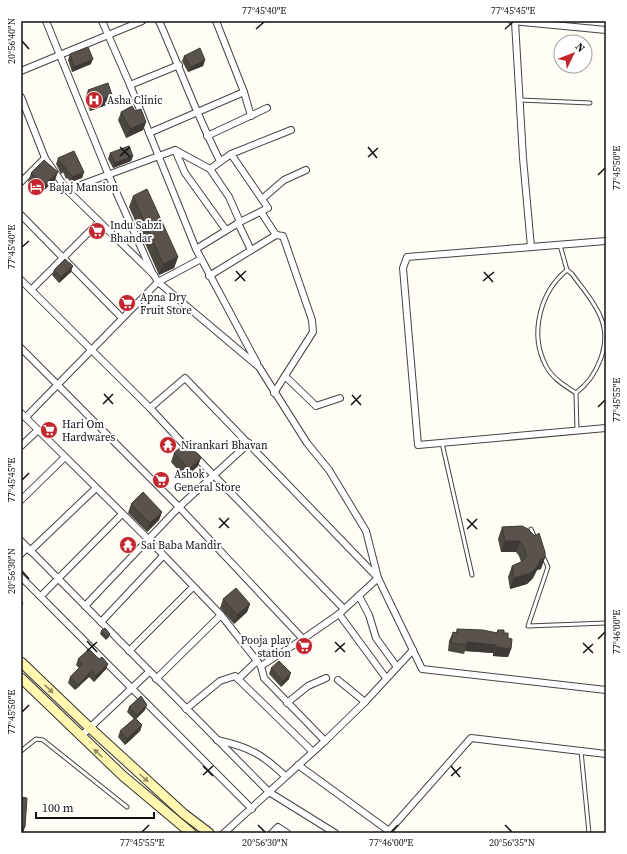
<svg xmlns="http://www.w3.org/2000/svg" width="627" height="854" font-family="'Source Serif 4',serif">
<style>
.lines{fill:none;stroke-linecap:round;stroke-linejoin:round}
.lane-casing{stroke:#444;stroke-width:5}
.street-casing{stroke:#444;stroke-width:8}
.secondary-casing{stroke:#333;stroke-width:11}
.lane{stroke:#fff;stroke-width:3}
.street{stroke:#fff;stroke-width:6}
.secondary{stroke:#fff6b0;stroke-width:9}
.wall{fill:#4d4742}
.shaded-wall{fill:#3f3936}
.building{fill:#5a524d;stroke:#3f3936}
.oneway{fill:#948f68}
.ticks{fill:none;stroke:#111;stroke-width:1.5}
.labels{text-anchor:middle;stroke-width:4;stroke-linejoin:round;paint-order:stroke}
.poi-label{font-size:11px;fill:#111;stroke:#fff;text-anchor:start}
.neatline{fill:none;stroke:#111;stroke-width:1.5}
.ticks-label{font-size:10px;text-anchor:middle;fill:#111}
</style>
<rect width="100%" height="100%" fill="#fffdf5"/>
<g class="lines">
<g class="lane-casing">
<g id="lane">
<polyline points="520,100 590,103"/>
<path d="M560,245L567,270L572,274C582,288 595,302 601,318C612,344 597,377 576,393L577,431"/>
<path d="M567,270C540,292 529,334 546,366C552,378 565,386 576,393"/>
<polyline points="442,443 472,575"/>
<polyline points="531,529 535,538"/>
<polyline points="543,556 548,567 528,626 606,623"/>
<polyline points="21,751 36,739 43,740 127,807"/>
<polyline points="581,751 589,833"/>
</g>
</g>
<g class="street-casing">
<g id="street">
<polyline points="46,21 109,176 152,272"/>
<polyline points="102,21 130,85 196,249 257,363"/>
<path d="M159,21C180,68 197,116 220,161"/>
<polyline points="216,21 244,92 251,116"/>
<polyline points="512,21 606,30"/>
<polyline points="515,22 523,158 531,247"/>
<polyline points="21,71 142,21"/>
<polyline points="130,85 179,65"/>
<polyline points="21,97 45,158 67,190 154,275 158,282 259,367 307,443 329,470 366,531 378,578 422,669 606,690"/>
<polyline points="149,133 244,92"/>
<polyline points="207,136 267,108"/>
<polyline points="175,150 185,173 226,230"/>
<polyline points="210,169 231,154 291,130"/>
<polyline points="21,182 45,158"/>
<polyline points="67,190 175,150 210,169 229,197 240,222"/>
<polyline points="262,199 284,180 306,170"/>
<polyline points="261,212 276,235"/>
<polyline points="21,215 122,318"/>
<polyline points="238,223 251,250"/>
<polyline points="606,241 407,257 403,268 418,445 606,428"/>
<polyline points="196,249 240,222 268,208 231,154"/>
<polyline points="209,276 276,235 283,236 312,320 313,332 274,393"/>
<polyline points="21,280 150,408 188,449"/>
<polyline points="31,290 99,222"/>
<polyline points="21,348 179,507 303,639 339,614 378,578 185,378 150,408"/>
<polyline points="285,376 316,406 340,398"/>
<polyline points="21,413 148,539 221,615 261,666 264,678 325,741"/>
<polyline points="26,417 158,282 201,259"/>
<polyline points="21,446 38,430"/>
<polyline points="195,456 344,609"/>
<polyline points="21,500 65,457"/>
<polyline points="21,541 269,792 335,833"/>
<polyline points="30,551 96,488"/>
<polyline points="21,554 27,548"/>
<polyline points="21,577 252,809"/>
<polyline points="41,596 122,514"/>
<polyline points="359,596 369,615 376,638 397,667"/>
<polyline points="85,606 179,507 249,443"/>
<polyline points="339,614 386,678"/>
<polyline points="101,622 163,556"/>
<polyline points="129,651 193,587"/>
<polyline points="261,666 303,639"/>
<polyline points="156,679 221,615"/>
<polyline points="238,679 257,661"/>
<polyline points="338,680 365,702"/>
<polyline points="287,703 308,686 326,678"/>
<polyline points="186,709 220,681 235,676 313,752"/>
<polyline points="80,737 149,672"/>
<path d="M217,740C249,747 262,754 285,776"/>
<polyline points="298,765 389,831"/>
<polyline points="224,833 325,741 365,702 413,650"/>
<polyline points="272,833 278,827 287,833"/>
<polyline points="387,833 471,738 606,754"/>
</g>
</g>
<g class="secondary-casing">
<g id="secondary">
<polyline points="21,662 89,727 184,814 209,833"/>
<polyline points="21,678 123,776 191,833"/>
</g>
</g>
<use href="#lane" class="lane"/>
<use href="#street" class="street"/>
<use href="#secondary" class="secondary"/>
</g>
<g class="wall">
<polygon points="70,54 91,64 72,72 68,60"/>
<polygon points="184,56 205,60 203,66 188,72 182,61"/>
<polygon points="88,90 112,95 109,104 90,111 85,99"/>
<polygon points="135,111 146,122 143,130 126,138 118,120 121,112"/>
<polygon points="110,153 133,156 131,161 113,168 108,159"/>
<polygon points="58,158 84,172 82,178 71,182 67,178 66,179 63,172 61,174 56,164"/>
<polygon points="31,173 55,180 40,194 28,182"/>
<polygon points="133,196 178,257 174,268 159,275 129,207"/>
<polygon points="54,270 71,272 59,283 52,275"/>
<polygon points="174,453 198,466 185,478 171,462"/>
<polygon points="131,504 162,512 159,520 147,532 128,513"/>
<polygon points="522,526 541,569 537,570 533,578 527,584 510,589 508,577 512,566 521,562 519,556 516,552 501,552 498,539 502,527"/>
<polygon points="223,599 250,604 247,612 234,624 220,608"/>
<polygon points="457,629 496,633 498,630 504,633 508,638 511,649 508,657 493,656 493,653 465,651 464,654 448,651 449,641 453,632 456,633"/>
<polygon points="101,631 110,634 109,637 106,640 100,634"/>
<polygon points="78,659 99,659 108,664 106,669 94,682 89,677 75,690 68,683 70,677 79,668 76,665"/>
<polygon points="271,668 289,679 281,687 269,674"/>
<polygon points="129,707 145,710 136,719 142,725 140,731 125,745 118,737 120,731 134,719 127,712"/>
</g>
<g class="shaded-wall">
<polygon points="93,59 91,64 72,72 74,67"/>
<polygon points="205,60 203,66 188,72 191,67"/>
<polygon points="112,95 109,104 90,111 93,103"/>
<polygon points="146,122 143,130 126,138 130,129"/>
<polygon points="133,156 131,161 113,168 115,163"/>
<polygon points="65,167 63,172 61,174 64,168"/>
<polygon points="58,172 55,180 40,194 43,186"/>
<polygon points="84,172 82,178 71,182 73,177"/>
<polygon points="178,257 174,268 159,275 163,264"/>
<polygon points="73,266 71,272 59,283 61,277"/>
<polygon points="201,458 198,466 185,478 189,469"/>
<polygon points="162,512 159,520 147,532 150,523"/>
<polygon points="505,541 520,541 516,552 501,552"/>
<polygon points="545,558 541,569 537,570 533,578 527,584 510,589 514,578 541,559"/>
<polygon points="250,604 247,612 234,624 237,615"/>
<polygon points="467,642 496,645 493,653 465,651 467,645"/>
<polygon points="496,647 511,649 508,657 493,656"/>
<polygon points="108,664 106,669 94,682 96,676"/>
<polygon points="91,671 89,677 75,690 78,685"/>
<polygon points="291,673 289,679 281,687 283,681"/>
<polygon points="147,705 145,710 135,720 137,715"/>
<polygon points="142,725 140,731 125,745 127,739"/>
<polygon points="21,827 25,827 23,833 21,833"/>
</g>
<g class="building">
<polygon points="88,47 93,59 74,67 70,54"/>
<polygon points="200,48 205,60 191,67 184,56"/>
<polygon points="108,83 112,95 93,103 88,90"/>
<polygon points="132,106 135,111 141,109 146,122 130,129 121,112"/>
<polygon points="129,146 133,156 115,163 110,153"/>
<polygon points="74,151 84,172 73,177 69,172 68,173 65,167 64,168 58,158"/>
<polygon points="44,160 58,172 43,186 31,173"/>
<polygon points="147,189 178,257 163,264 133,196"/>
<polygon points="65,259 73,266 61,277 54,270"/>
<polygon points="186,442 201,458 189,469 174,453"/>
<polygon points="143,492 162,512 150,523 131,504"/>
<polygon points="522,526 528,529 535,536 539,533 545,552 545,558 541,559 537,567 531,573 514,578 512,566 521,562 527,556 523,545 520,541 505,541 502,527"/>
<polygon points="236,588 250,604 237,615 223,599"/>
<polygon points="21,601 23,603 21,606"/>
<polygon points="105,628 110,634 107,637 101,631"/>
<polygon points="457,629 483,630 497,633 498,630 504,630 504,633 508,633 508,638 512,639 511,649 496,647 496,645 467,642 467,645 451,643 453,632 457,633"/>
<polygon points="89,649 99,659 102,657 108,664 96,676 91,671 78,685 70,677 83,664 78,659"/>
<polygon points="279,661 291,673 283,681 271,668"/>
<polygon points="141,696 147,705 137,715 129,707"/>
<polygon points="135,718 142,725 127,739 120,731"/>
<polygon points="21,797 27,798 25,827 21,827"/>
</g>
<defs><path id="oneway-solid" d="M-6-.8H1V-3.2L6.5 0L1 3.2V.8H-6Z"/></defs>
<g class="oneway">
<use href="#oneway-solid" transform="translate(49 689) rotate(44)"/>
<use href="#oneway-solid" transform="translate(98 753) rotate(-137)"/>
<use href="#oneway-solid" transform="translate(144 778) rotate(42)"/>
</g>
<path class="ticks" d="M256,29L264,22M505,29L513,22M22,41L29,49M120,147L130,157M368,147L377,158M120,156L130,147M368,157L378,148M598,175L605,168M22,247L29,241M236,271L245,281M484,272L493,282M235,281L246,271M483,281L494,272M104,394L113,404M352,395L361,405M103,404L113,394M351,405L361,395M598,407L605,400M22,480L29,473M219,518L229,528M467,519L477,529M219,528L229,518M467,529L477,519M22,571L29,579M598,639L605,632M87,641L97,652M335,642L345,652M583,643L593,653M87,651L97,642M335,652L345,643M583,653L593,644M22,712L29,705M203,766L213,776M451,766L460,777M203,775L213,766M451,776L461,767M258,825L265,832M505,825L512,832M142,832L149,825M391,832L398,825"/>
<defs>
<g id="hospital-disc" transform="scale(0.9)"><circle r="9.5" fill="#c4262e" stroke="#fff"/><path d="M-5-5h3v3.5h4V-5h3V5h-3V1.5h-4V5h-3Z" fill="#fff"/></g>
<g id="hotel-disc" transform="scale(0.9)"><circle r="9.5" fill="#c4262e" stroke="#fff"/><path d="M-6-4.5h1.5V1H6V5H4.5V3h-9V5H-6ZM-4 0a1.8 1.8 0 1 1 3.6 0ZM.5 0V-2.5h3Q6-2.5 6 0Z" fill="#fff"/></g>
<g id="supermarket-disc" transform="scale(0.9)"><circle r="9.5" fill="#c4262e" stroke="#fff"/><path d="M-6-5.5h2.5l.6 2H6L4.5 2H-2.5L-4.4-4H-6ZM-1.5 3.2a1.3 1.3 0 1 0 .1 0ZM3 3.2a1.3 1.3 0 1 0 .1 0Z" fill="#fff"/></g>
<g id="temple-disc" transform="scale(0.9)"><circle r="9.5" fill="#c4262e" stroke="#fff"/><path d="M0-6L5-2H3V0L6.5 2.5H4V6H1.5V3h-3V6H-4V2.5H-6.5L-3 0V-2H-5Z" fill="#fff"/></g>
</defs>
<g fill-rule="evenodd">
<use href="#hospital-disc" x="94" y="100"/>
<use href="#hotel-disc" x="36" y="187"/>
<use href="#supermarket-disc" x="97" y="231"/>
<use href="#supermarket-disc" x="127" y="303"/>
<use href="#supermarket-disc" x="49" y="430"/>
<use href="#temple-disc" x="168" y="445"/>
<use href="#supermarket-disc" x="161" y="480"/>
<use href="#temple-disc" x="128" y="545"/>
<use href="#supermarket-disc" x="304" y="646"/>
</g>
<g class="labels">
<g class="poi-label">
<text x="107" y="104">Asha Clinic</text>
<text x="49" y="191">Bajaj Mansion</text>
<text x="110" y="229">Indu Sabzi<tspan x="110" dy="13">Bhandar</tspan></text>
<text x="140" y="301">Apna Dry<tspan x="140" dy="13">Fruit Store</tspan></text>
<text x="62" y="428">Hari Om<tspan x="62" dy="13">Hardwares</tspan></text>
<text x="181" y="449">Nirankari Bhavan</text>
<text x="174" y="478">Ashok<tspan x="174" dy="13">General Store</tspan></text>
<text x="141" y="549">Sai Baba Mandir</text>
<text x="291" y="644" text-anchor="end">Pooja play<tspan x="291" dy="13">station</tspan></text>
</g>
</g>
<rect width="627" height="854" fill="none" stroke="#ffffff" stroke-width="44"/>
<g transform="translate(573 54) rotate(47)"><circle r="19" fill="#ffffff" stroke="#a0a0a0"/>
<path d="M0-3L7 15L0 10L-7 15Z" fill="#c4262e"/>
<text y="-6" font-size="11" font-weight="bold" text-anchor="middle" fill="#111111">N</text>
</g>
<path d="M36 812v6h118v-6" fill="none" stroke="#111111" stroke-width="2"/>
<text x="42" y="812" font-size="12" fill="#111111" stroke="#ffffff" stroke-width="3" paint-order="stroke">100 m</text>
<rect x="22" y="22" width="583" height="810" class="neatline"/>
<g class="ticks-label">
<text x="264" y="14">77°45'40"E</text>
<text x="513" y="14">77°45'45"E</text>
<text transform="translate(11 41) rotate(-90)" y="4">20°56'40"N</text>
<text transform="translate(616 168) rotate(-90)" y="4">77°45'50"E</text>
<text transform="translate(11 247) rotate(-90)" y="4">77°45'40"E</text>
<text transform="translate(616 400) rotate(-90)" y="4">77°45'55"E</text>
<text transform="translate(11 480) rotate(-90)" y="4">77°45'45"E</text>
<text transform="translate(11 571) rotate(-90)" y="4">20°56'30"N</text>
<text transform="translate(616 632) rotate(-90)" y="4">77°46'00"E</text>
<text transform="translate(11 712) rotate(-90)" y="4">77°45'50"E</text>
<text x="142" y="846">77°45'55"E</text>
<text x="265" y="846">20°56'30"N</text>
<text x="391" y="846">77°46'00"E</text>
<text x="512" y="846">20°56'35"N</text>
</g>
</svg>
